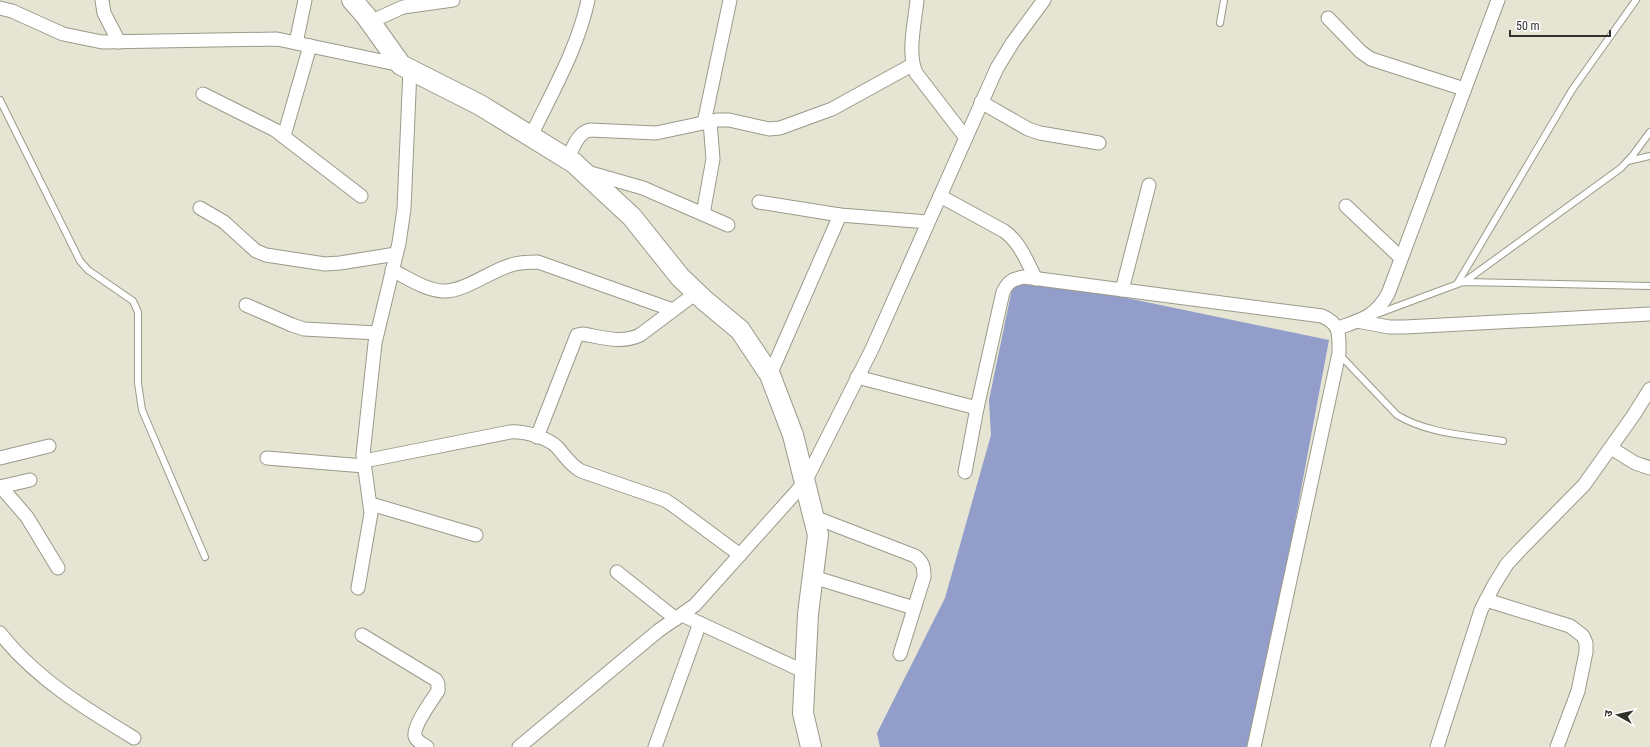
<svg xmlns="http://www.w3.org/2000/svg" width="1650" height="747" font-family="'Roboto Condensed','Noto Sans Devanagari',sans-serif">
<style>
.water{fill:#929dc9}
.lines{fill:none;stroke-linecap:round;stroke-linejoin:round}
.service-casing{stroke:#9b9a8a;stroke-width:8}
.minor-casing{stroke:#9b9a8a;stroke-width:15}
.primary-casing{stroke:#9b9a8a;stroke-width:22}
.service{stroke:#fff;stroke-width:6}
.minor{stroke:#fff;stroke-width:13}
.primary{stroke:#fff;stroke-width:20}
</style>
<rect width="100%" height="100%" fill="#e6e5d4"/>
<polygon class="water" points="1050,282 1329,340 1262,698 1249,747 880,747 877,733 945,598 991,435 989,400 1013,284"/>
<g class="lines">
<g class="service-casing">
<g id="service">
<polyline points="1220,23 1224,0"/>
<polyline points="0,100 80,261 88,270 133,301 138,312 138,383 142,410 205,557"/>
<polyline points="1628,161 1650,156"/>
<polyline points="1464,282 1621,168 1633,155 1650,132"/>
<polyline points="1457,284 1572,90 1636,0"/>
<polyline points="1377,314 1463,282 1650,286"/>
<path d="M1339,354L1397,415C1428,434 1468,435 1503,441"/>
</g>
</g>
<g class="minor-casing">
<g id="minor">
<polyline points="102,0 104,13 119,42"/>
<path d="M917,0C915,22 907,53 916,73L966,138"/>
<polyline points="0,8 12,11 63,34 102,42 277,39 401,65"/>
<polyline points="1328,18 1361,52 1371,59 1464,89"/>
<polyline points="370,22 403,7 453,0"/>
<polyline points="296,43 305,0"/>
<polyline points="203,94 275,130 361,196"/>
<polyline points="981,102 1028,129 1040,133 1099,143"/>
<polyline points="704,123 730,0"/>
<polyline points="284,136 310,46"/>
<path d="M531,136C552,92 578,48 588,0"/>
<path d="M568,159C573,148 577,133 590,130L656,133L717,120H729L769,129L780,128L832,109L912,65"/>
<polyline points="587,172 643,188 728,225"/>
<path d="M940,196L1004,231C1020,242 1027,262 1036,279"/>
<polyline points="759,202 840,215 928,222"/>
<polyline points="1346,206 1401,258"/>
<polyline points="200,208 224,222 256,251 266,255 325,264 340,263 396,254"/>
<polyline points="703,214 713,159 710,122"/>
<path d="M392,270C408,278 425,290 443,291C464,292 490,271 511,265C520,262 529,262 538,262L673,310"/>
<polyline points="1122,290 1149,185"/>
<polyline points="246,305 292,325 304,329 377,333"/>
<polyline points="1357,321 1389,327 1405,327 1650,314"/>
<path d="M1338,328C1361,320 1375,317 1388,294L1498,0"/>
<polyline points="770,375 840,215"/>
<polyline points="857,377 977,408"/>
<path d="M537,437L577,335L582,334C601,337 622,344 640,335L696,293"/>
<polyline points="1611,448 1635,463 1650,468"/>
<polyline points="0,458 49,446"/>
<polyline points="267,458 364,466"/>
<path d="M364,461L510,432C523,431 547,437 557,447C565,456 570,465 581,471L665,500L674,506L740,555"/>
<path d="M965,472L977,408L1003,292C1008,282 1012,279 1024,277L1322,316C1341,324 1339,335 1339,353L1254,747"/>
<polyline points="0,487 30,480"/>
<polyline points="1,487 27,517 58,568"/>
<polyline points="371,504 476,535"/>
<path d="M814,517L915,556C923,562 924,567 924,577L900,654"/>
<polyline points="617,572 676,619"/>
<polyline points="813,577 914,608"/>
<polyline points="358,588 371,513 363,455 375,343 399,243 404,209 410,69"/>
<polyline points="1486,600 1570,626 1583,636 1586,643 1586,652 1578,691 1557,747"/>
<polyline points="682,615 805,672"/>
<path d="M0,633C35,678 86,709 134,738"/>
<path d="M362,635L436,680L438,684V691C432,700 413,726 415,736C416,741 423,744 427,747"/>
<polyline points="519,747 658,631 695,605 805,482 872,349 997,68 1013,42 1044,0"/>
<polyline points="655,747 700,623"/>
<polyline points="1437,747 1481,610 1494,585 1507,564 1521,549 1584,485 1633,416 1650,389"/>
</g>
</g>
<g class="primary-casing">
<polyline id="primary" points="352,0 366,16 401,65 480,105 574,163 632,217 680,277 704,300 740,330 770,375 793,435 818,535 808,614 803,713 811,747"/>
</g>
<use href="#service" class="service"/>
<use href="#minor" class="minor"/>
<use href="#primary" class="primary"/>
</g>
<g transform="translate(1618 715) rotate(278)" stroke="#ffffff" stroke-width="3" paint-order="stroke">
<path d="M0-3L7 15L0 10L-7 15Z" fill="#32312b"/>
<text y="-6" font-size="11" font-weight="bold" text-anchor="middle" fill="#32312b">उ</text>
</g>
<path d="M1510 30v6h100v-6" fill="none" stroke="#32312b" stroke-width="2"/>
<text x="1516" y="30" font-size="12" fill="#32312b" stroke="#ffffff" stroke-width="3" paint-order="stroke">50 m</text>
</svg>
